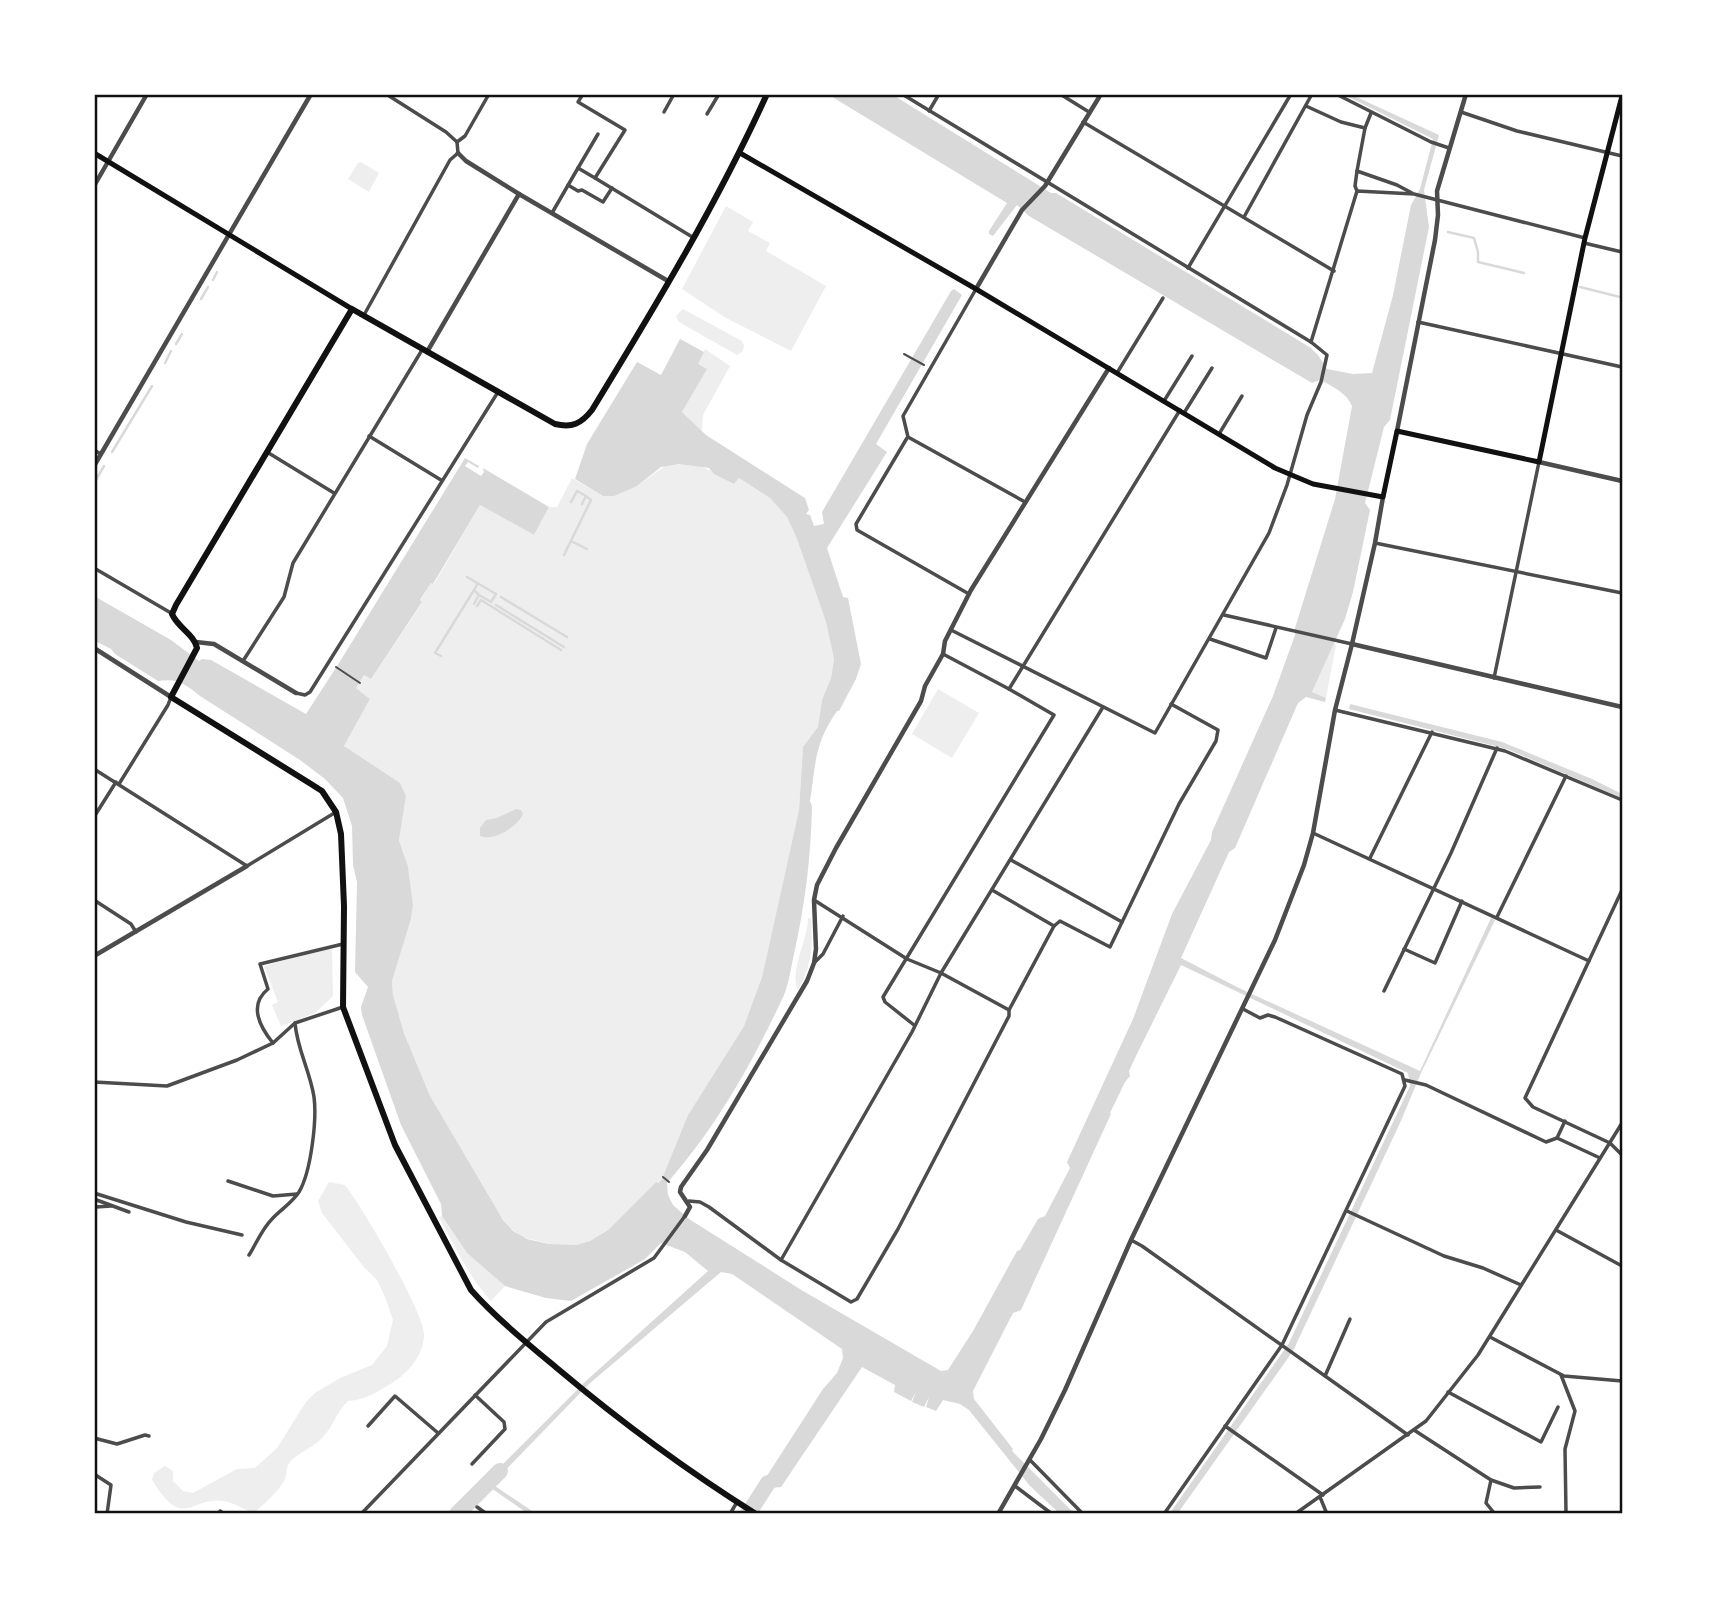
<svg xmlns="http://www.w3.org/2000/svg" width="1717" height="1608" font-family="Mulish,sans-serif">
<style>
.green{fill:#eee}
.water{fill:#d9d9d9}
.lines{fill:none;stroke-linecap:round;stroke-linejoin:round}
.stream{stroke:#d9d9d9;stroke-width:2.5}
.river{stroke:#d9d9d9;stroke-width:16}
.service{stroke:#4c4c4c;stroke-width:2}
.minor{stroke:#4c4c4c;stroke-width:3.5}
.tertiary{stroke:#4c4c4c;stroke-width:4.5}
.secondary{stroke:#111;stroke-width:5}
.primary{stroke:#111;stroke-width:6}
.neatline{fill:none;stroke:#111;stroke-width:2.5}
</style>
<rect width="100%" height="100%" fill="#fff"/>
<g class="green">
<polygon points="361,162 379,173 369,192 348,179 358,163"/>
<polygon points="726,206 753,222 748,231 770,243 766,251 826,286 791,351 726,318 682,289"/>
<polygon points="683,309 742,341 744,345 743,351 737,355 679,322 676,316"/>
<polygon points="705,349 730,366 703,415 702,431 682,412 706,370 697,364"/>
<path d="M687,464C706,466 718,474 734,484L739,478L770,498L787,517L797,539L826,622L834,659L831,678L822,700L818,728L803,748L799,810L762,977L744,1026L688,1115L665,1175L659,1183L656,1182L608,1230L590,1241L576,1245H555L522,1237L509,1227L491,1203L430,1096L404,1033L393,995L392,981L411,919L413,905L404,854L399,840L406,796L344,746L370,699L356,688L364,675L371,679L422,603L420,601L431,583L434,584L480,505L534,535L549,507H557L572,478L603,496L637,486L666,465Z"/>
<polygon points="1334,643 1336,645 1326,698 1312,692"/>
<polygon points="938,689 979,713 952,758 912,734"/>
<path d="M808,918H811C813,946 812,966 798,990C789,968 808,942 808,918Z"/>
<polygon points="327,948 332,950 333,996 315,1013 281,1026 272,1005 278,1002 264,966"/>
<path d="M329,1182L345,1185C361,1205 426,1315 424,1336C423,1356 408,1373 392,1383C377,1392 365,1400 348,1401C337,1412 333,1426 323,1437C314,1448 294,1454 288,1465C286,1469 287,1476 284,1481C277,1493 265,1503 254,1513C245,1510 236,1504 228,1502C189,1493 186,1534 152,1480L154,1473L165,1466L173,1471V1481L183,1491L193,1493L237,1469L255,1468L277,1448L306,1402L315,1393L340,1378L372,1365L387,1346L393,1320L385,1297L377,1280L363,1266L322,1213L318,1201Z"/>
<path d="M442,1216L467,1253L505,1286L491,1301C470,1278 454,1246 439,1217Z"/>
</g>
<g class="water">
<path d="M829,95H893L1051,193H1056L1311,348L1318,355L1327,369L1353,374L1372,373L1393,295L1411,205L1420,189L1433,139L1345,95H1352L1439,135L1424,190L1429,227L1390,420L1384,427L1365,503L1370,510L1353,592L1345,619L1312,692L1326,698L1325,702L1306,697L1298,703L1235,848L1229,852L1181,958L1239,988L1420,1071L1491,918L1495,920L1421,1073L1400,1123L1293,1351L1178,1513H1170L1289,1343L1410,1086L1408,1073L1181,965L1136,1056L1129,1071L1130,1076L1125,1082L1110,1113L1111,1114L1021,1310L1013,1313L973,1391L974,1399L1013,1449L1012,1451L1074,1513H1059L1030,1486L969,1410L960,1404L943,1400L936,1411L926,1407L929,1397L924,1407L912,1402L916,1392L911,1401L894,1392L895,1385L862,1367L781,1487L772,1488L761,1504L752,1499L823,1389L837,1373L843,1358L842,1349L732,1274L721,1272L589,1384L492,1484L535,1513H527L484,1483L586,1381L708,1271L685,1252L661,1243L645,1259L571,1301L546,1298L505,1286L467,1253L442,1216L441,1204L401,1125L362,1015L361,1007L368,987L355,972L357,882L353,865L352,826L343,798L325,779L300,760L200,696C185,684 178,678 158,681L115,654L111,649L95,641L94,596L171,640L199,661L202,659L211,660L306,714L339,663L465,458L479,466L478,468L468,462L465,466L481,476L484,472L483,468L549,507L534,535L480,505L433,584L431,583L420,600L422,602L371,679L364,675L356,688L370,699L344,746L400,783L406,796L399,840L408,867L413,905L411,919L392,981L393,995L404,1033L430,1096L503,1220L513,1231L527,1239L549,1244L576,1245L590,1241L608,1230L656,1182L659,1183L662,1179L688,1115L744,1026L762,977L799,810L803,747L818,727L822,700L831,678L834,659L826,622L797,539L787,517L770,498L739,478L734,484L714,474L709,468L679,464L661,467L637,486L614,496H603L575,479L587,444L637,362L661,375L680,339L704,352L698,364L707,369L682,412L706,435L805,498L809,510L806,514L810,515L814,526L824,524L822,512L951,291L954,289L962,295L876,444L887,452L827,548L843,597L848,598L861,664L856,679L839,711H837C814,744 816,763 810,801L812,806C811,856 805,905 794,954C791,967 789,983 784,995C754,1060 716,1128 667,1183L668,1195L673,1205L689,1219L803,1291L941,1371L948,1370L973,1331L1017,1251L1020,1250L1038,1219L1045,1216L1070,1168L1067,1162L1133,1019L1172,914L1211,840L1212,832L1273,696L1295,635V628L1335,499L1352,406C1347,393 1332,386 1320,380L1312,383L1029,216L1017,205L993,236L989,234V231L1007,203Z"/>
<polygon points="1350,704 1502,742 1592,779 1622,794 1622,798 1507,749 1349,709"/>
<path d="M516,809L521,810L523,814C517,827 494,842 480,836V828L486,820L497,818Z"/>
</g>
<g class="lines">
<g class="stream">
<polyline points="1448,232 1474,238 1478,252 1478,262 1524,273"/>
<polyline points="213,280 217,272"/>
<polyline points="1580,287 1620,297"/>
<polyline points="201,299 208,287"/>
<polyline points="176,344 182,334"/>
<polyline points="165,363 171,351"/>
<polyline points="112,452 152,386"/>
<polyline points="94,483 104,466"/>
<polyline points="571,502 577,491 586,496"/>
<polyline points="571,541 587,549"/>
<polyline points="564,555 591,500 586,496 582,504"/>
<polyline points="467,577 496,594 491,602 479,595 474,604"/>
<polyline points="478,583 474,590 479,595"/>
<polyline points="501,597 567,637"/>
<polyline points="496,605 564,647"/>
<polyline points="477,606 481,600 561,650"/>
<polyline points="441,656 435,653 474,590"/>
</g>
<g class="river">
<polyline points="457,1514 500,1471"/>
<polyline points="748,1514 768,1483"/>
</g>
<g class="service">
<polyline points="904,354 924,365"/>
<polyline points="336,667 360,683"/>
<polyline points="663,1177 669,1182"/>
</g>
<g class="minor">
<polyline points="386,94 446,132 457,142"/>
<polyline points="583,94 578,102 625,130 595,178 694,238"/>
<polyline points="902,94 1311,342 1327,355 1321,382 1307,415 1287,485 1269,533 1155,733 951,630"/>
<polyline points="1060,94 1089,112"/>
<polyline points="1336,94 1431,142 1449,148"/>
<polyline points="1306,106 1341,122 1365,128"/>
<polyline points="929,111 939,94"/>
<polyline points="664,112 674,94"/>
<polyline points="1461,112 1517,131 1622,156"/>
<polyline points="707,114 719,94"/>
<polyline points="1083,122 1334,271"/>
<polyline points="578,168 598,134"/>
<polyline points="1357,171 1365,128 1371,113"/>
<polyline points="568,185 578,191 582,190 603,202 612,188"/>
<polyline points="1357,191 1355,186 1357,171 1397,185 1412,193"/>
<polyline points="552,213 578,168 595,178"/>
<polyline points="1244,217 1312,94"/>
<polyline points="1584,243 1622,252"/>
<polyline points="1188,268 1291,94"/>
<polyline points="976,289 903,416 908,437 1025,502"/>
<polyline points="364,315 450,160 458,153 457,142 465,136 489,94"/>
<polyline points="1418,322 1622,367"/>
<polyline points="1311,342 1357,191 1414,194 1585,238"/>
<polyline points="1117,373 1163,298"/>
<polyline points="1164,401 1192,356"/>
<polyline points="1184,413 1212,368"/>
<polyline points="1219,434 1242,396"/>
<polyline points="369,436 441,480"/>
<polyline points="907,438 856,524 857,530 969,594"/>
<polyline points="94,450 101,454"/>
<polyline points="267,452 334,493"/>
<polyline points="1375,543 1622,593"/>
<polyline points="94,568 171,613"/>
<polyline points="1224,615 1352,644"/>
<polyline points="1210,639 1266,658 1276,628"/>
<polyline points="943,654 1009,689"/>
<polyline points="243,661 284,597 293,563 422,350"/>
<polyline points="1494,678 1539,462"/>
<polyline points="296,693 305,695 310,692 498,392"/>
<polyline points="1335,710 1505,751 1622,800"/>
<polyline points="94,769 247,866 336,812"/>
<polyline points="119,784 168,705 171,697"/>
<polyline points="94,817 116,782"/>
<polyline points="1313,833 1589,961"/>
<polyline points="1370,858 1432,732"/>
<polyline points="1011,860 1122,922"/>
<polyline points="992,890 1054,926"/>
<polyline points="1622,890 1525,1098 1533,1107 1610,1143 1622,1155"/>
<polyline points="94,900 131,924 136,932"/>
<polyline points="814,900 907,959 941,973 1009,1010"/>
<polyline points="1497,917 1566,776"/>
<polyline points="1404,949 1435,963 1462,901"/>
<polyline points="815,962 823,954 843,916"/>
<polyline points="1384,991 1451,853 1497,748"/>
<path d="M295,1023L273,1043C260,1027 248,1005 268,989L260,964L343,944"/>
<polyline points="914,1025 885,1002 883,997 1054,715 1009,689 1180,410"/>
<polyline points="1405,1080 1426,1085 1546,1142 1557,1138 1600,1158"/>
<polyline points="94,1082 167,1086 237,1060 273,1043"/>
<polyline points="1557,1138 1565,1121"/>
<polyline points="228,1181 273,1196 297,1194"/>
<polyline points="94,1193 186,1222 242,1235"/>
<polyline points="94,1199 129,1212"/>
<polyline points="689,1201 700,1202 709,1207 781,1260 851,1302 857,1299 898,1229 1009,1016 1009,1010 1054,926 1060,921 1110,947 1179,804 1216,741 1218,730 1171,704"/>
<polyline points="94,1210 96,1207 111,1206"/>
<polyline points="1347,1211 1444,1256 1483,1268 1521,1285"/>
<polyline points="1556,1230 1622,1266"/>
<polyline points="1131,1240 1142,1246 1408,1435"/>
<path d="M249,1255C256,1244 262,1229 272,1219C281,1209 291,1204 299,1192C311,1172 317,1120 314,1097C310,1071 297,1049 295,1023L343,1007"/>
<polyline points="781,1260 912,1032 941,973 1103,707"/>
<polyline points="1490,1337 1564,1376 1622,1381"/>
<polyline points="1561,1375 1575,1411 1565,1449 1566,1513 1564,1514"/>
<polyline points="1325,1376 1350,1319"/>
<polyline points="1448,1392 1541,1442 1558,1407"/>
<polyline points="368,1426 395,1396 438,1433"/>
<polyline points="1225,1426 1323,1495"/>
<polyline points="1414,1430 1491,1480 1514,1488 1540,1487"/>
<polyline points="94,1438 117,1444 145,1435 149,1436"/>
<polyline points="1030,1460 1083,1514"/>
<polyline points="472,1464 505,1429 504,1422 475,1395"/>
<polyline points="94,1474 111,1485 107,1514"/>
<polyline points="1491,1480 1486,1503 1495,1514"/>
<polyline points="1015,1486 1052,1514"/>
<polyline points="1320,1497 1327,1514"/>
<polyline points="477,1507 487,1514"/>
<polyline points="220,1511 224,1514"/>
<polyline points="361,1514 546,1322 654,1258 685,1216"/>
<polyline points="730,1514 737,1502"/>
<polyline points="1164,1514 1282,1345 1405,1086 1402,1074 1275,1017 1268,1015 1260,1018 1243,1009"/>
<polyline points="1295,1514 1426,1421 1478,1355 1622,1123"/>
</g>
<g class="tertiary">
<polyline points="458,153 466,161 519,194"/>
<polyline points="94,186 147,94"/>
<polyline points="976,289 1022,210 1045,186 1101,94"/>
<polyline points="427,352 519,194 668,281"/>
<polyline points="1397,431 1435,240 1438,215 1437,191 1466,94"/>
<polyline points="1539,462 1622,481"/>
<polyline points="94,466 311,94"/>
<polyline points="196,642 214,644 296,693"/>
<polyline points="1352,644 1375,543 1383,497"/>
<polyline points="94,648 171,697"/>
<polyline points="94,956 247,866"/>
<polyline points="685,1216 690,1207 680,1192 681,1187 707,1150 807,981 814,963 816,949 814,900 817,885 836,848 921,701 925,686 943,654 945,641 971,590 1109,368"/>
<polyline points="998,1514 1041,1439 1065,1390 1131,1240 1275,940 1304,865 1313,833 1335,710 1352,644 1622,707"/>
</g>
<g class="secondary">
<polyline points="94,153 352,309"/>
<polyline points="740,153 976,289 1275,468 1313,484 1383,497 1397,431 1539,462 1585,238 1622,96"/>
</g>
<path class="primary" d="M756,1514C686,1470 621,1422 558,1369C528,1344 497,1319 471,1290L395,1145L343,1007L344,906L341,834L336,812L322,791L311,784L171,697L197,648C194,634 178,628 172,614L176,605L352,309L555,424C572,428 581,424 592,410C655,307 717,204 767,94"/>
</g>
<rect width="1717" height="1608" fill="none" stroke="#ffffff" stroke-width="192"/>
<rect x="96" y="96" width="1525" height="1416" class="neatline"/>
</svg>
